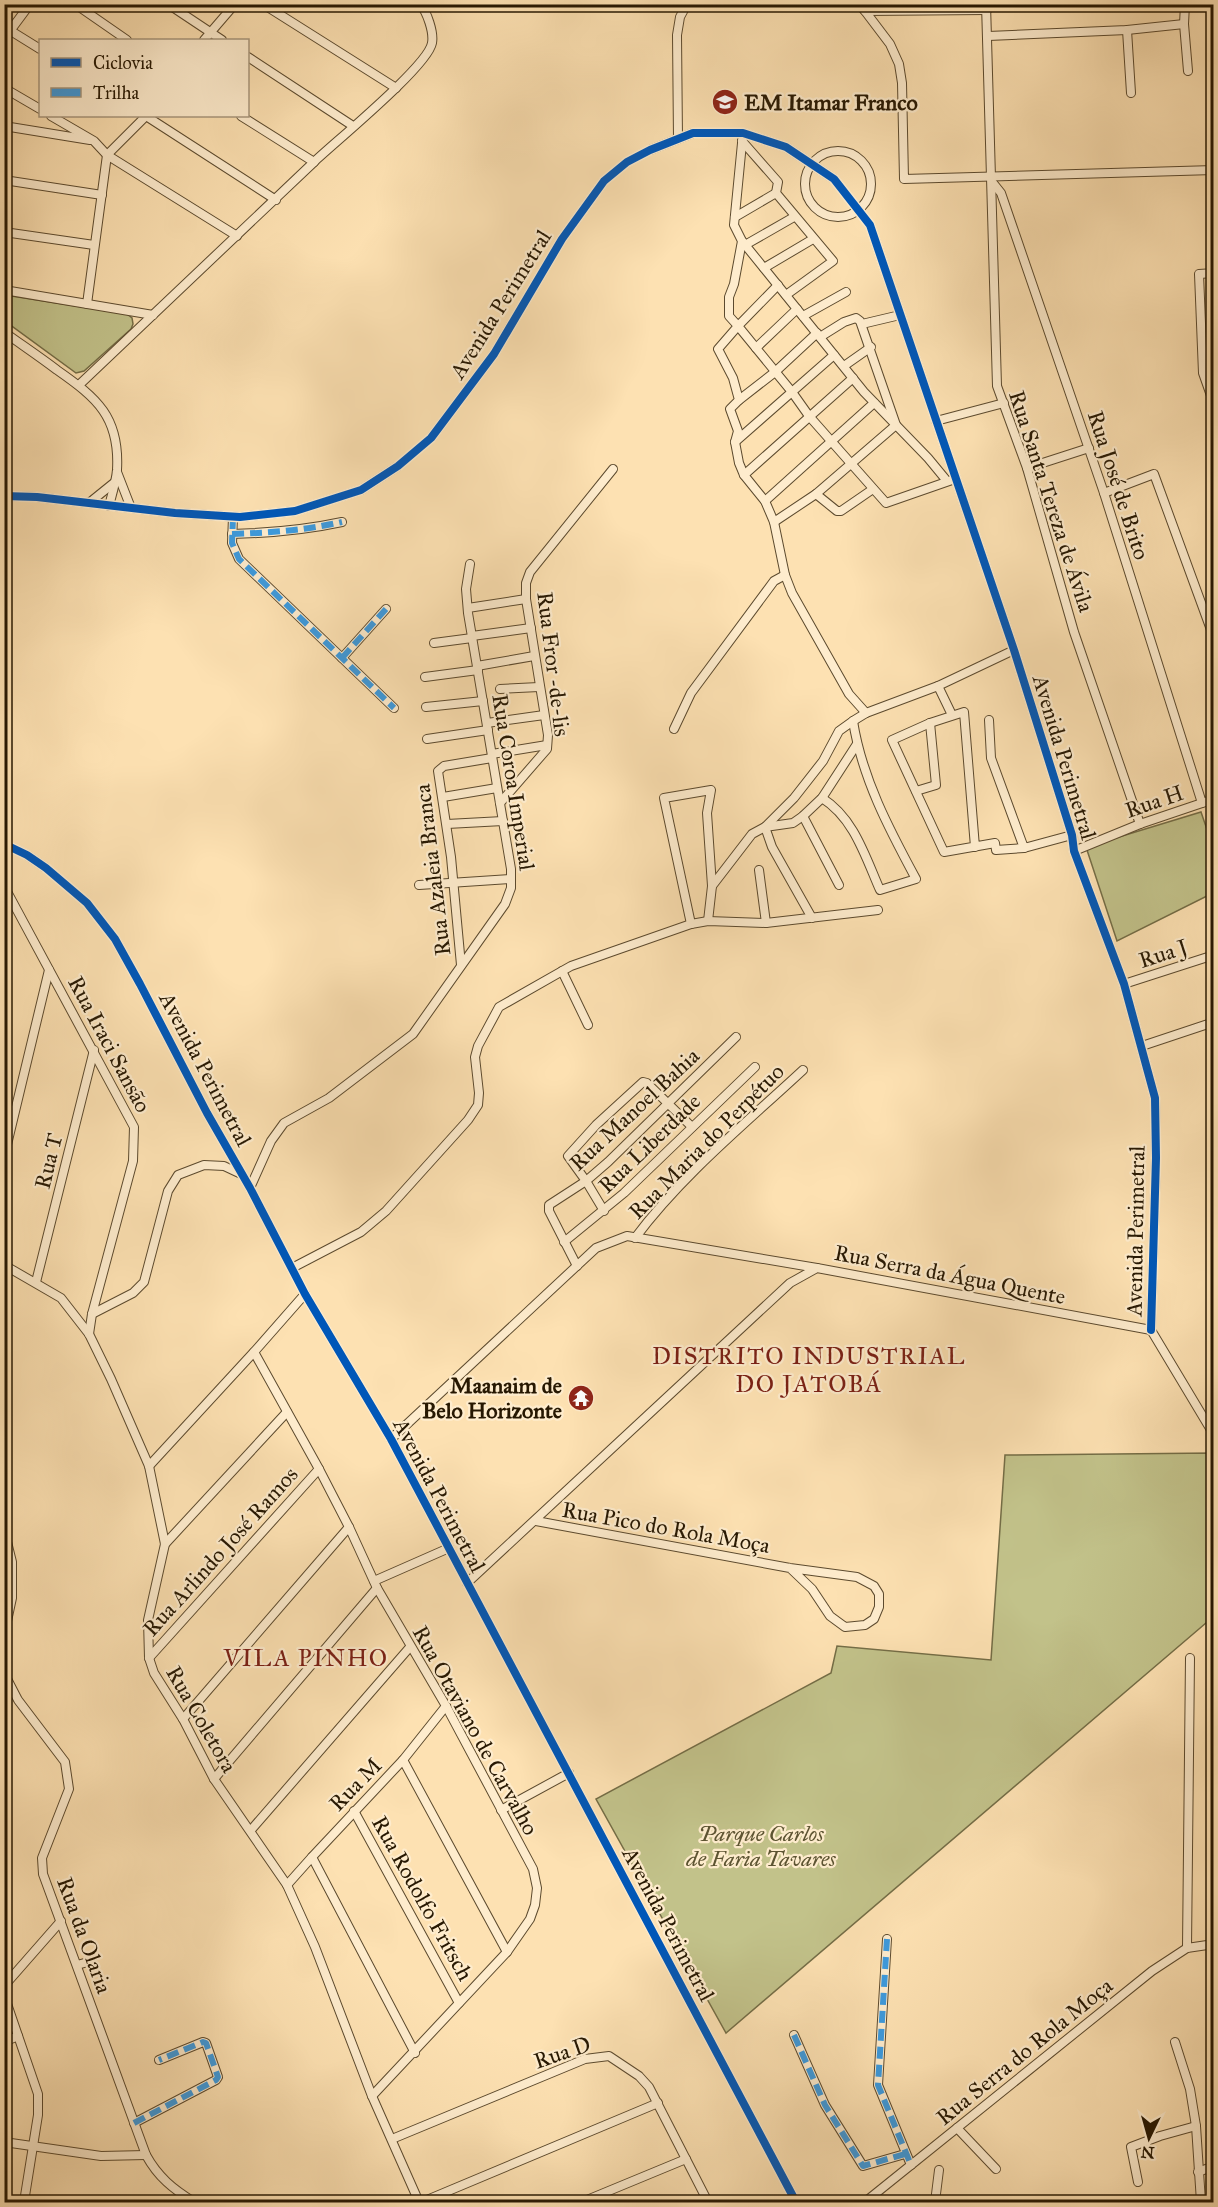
<svg xmlns="http://www.w3.org/2000/svg" width="1218" height="2207" font-family="'IM FELL Great Primer',serif">
<style>
.green{fill:#c2c28a;stroke:#746d46;stroke-width:1.5}
.lines{fill:none;stroke-linecap:round;stroke-linejoin:round}
.street-casing{stroke:#5c4a2e;stroke-width:10}
.street{stroke:#feeccd;stroke-width:8}
.quiet{stroke:#3d9add;stroke-width:6;stroke-dasharray:12 6;stroke-linecap:butt}
.cycleway-casing{stroke:#feeccd;stroke-width:11}
.cycleway{stroke:#0057b8;stroke-width:8}
.labels{text-anchor:middle;stroke-width:4.5;stroke-linejoin:round;paint-order:stroke}
.poi-label{font-size:22px;font-weight:bold;fill:#271802;stroke:#feeccd;text-anchor:start}
.street-label{font-size:22px;fill:#271802;stroke:#feeccd}
.park-label{font-size:22px;font-style:italic;fill:#5d5432;stroke:#feeccd}
.neighbourhood-label{font-size:24px;letter-spacing:1.5px;fill:#7a1f14;stroke:#feeccd}
</style>
<rect width="100%" height="100%" fill="#fde1b2"/>
<filter id="stains"><feTurbulence type="fractalNoise" baseFrequency=".00333" numOctaves="4"/><feColorMatrix values="0 0 0 0 .2 0 0 0 0 .09 0 0 0 0 .02 0 0 0 .5 -.17"/></filter>
<radialGradient id="worn" r=".72"><stop offset=".6" stop-color="#630" stop-opacity="0"/><stop offset="1" stop-color="#630" stop-opacity=".3"/></radialGradient>
<g class="green">
<polygon points="5,295 127,314 132,318 133,324 131,329 84,371 76,373 5,321"/>
<polygon points="1201,812 1213,847 1213,893 1117,941 1086,847"/>
<polygon points="1213,1453 1213,1617 726,2033 596,1799 831,1673 837,1646 991,1660 1005,1455"/>
</g>
<g class="lines">
<g class="street-casing">
<g id="street">
<polyline points="75,4 127,40"/>
<polyline points="168,4 222,40"/>
<polyline points="263,4 396,88"/>
<polyline points="858,4 865,11 890,44 899,64 902,83 904,179 1214,170"/>
<polyline points="986,4 997,386 1027,468 1074,632 1140,824"/>
<polyline points="1185,4 1184,24 1188,71"/>
<polyline points="865,11 987,10"/>
<polyline points="1127,30 1131,93"/>
<polyline points="11,31 40,49"/>
<polyline points="988,36 1127,30 1184,24"/>
<polyline points="4,39 30,4"/>
<polyline points="204,40 235,4"/>
<polyline points="248,57 353,126"/>
<polyline points="4,88 40,109"/>
<polyline points="51,116 94,141 107,155 237,236"/>
<polyline points="146,116 276,200"/>
<polyline points="241,116 314,162"/>
<polyline points="4,126 90,140"/>
<polyline points="743,133 734,225 742,241 734,284 729,297 729,316 738,326 718,349 733,378 739,400 730,409 738,431 735,442 739,463 744,475 765,501 774,522 785,575"/>
<polyline points="678,139 677,35 680,17 687,4"/>
<polyline points="742,141 778,182 776,193 833,261 786,295"/>
<circle cx="838" cy="184" r="33"/>
<polyline points="4,180 102,195"/>
<polyline points="993,183 1001,193 1104,493 1202,803"/>
<polyline points="735,217 776,193"/>
<polyline points="4,232 94,245"/>
<polyline points="742,241 864,392 928,458 947,481"/>
<polyline points="745,245 794,217"/>
<polyline points="764,268 813,239"/>
<polyline points="1214,273 1199,274 1203,373 1214,404"/>
<polyline points="778,285 738,326 792,392 809,416 886,503 955,479"/>
<polyline points="4,290 153,315"/>
<polyline points="87,304 107,155 146,116"/>
<polyline points="803,316 846,292"/>
<polyline points="862,324 900,315"/>
<path d="M4,332C22,345 40,357 57,370C97,398 120,417 117,470C116,482 112,494 109,506"/>
<polyline points="756,348 797,309"/>
<polyline points="844,366 871,347"/>
<path d="M79,385C157,311 235,236 314,162C335,142 428,66 432,43C434,32 427,12 420,4"/>
<polyline points="739,400 775,372 817,333"/>
<polyline points="936,421 1004,403"/>
<polyline points="735,442 834,355"/>
<polyline points="1027,468 1089,448"/>
<polyline points="117,472 131,508"/>
<polyline points="744,475 853,378"/>
<polyline points="1104,493 1154,474 1214,638"/>
<polyline points="816,494 837,511 841,511 873,489"/>
<polyline points="4,496 37,497 175,513 240,517 295,511 361,490 398,466 431,438 494,354 562,239 604,181 627,162 650,150 693,133 743,133 786,147 834,179 870,225 1014,650 1072,835 1074,851 1124,984 1155,1098 1156,1158 1151,1330"/>
<polyline points="765,501 874,403"/>
<polyline points="89,503 115,482"/>
<polyline points="233,517 232,543 239,559 394,708"/>
<polyline points="774,522 816,494 896,425 860,321 856,318 844,322 820,337"/>
<path d="M232,534C270,533 305,530 342,522"/>
<polyline points="468,608 526,599"/>
<polyline points="472,636 531,628"/>
<polyline points="434,643 472,638"/>
<polyline points="342,658 386,609"/>
<polyline points="477,666 534,656"/>
<polyline points="425,677 478,670"/>
<polyline points="938,686 952,715"/>
<polyline points="500,689 539,687"/>
<polyline points="426,707 483,701"/>
<polyline points="989,720 991,758 1024,848 1072,835"/>
<polyline points="487,723 544,715"/>
<polyline points="674,729 691,693 774,581 785,575 792,593 849,694 866,713"/>
<polyline points="427,739 488,730"/>
<polyline points="492,754 547,745"/>
<polyline points="916,791 936,785 930,723"/>
<polyline points="443,797 497,788"/>
<path d="M822,798C854,818 865,856 880,890L916,879C889,829 862,778 853,721"/>
<polyline points="500,803 547,749 548,735 526,599 526,583 530,572 613,469"/>
<polyline points="803,816 839,885"/>
<polyline points="447,824 503,821"/>
<polyline points="4,844 27,855 46,868 87,903 115,939 140,984 207,1113 250,1188 305,1294 391,1439 796,2202"/>
<polyline points="975,847 964,712 930,723 892,740 944,852 995,843 996,850 1024,848"/>
<polyline points="1074,851 1140,824 1214,799"/>
<polyline points="759,870 766,923"/>
<polyline points="419,885 511,879"/>
<polyline points="4,886 134,1127 133,1161 92,1314 89,1334"/>
<polyline points="812,918 772,847 765,827 794,798 823,761 839,731 853,721 866,713 938,686 1014,650"/>
<polyline points="708,921 712,886 752,834 765,827 793,823 803,816 822,798 857,744"/>
<polyline points="691,924 664,798 711,790 707,813 712,886"/>
<polyline points="461,965 451,857 438,771 444,766 492,758"/>
<polyline points="562,971 588,1025"/>
<polyline points="1124,984 1214,955"/>
<polyline points="1142,1046 1214,1022"/>
<polyline points="4,1157 49,970"/>
<polyline points="250,1188 271,1141 284,1123 329,1098 413,1034 505,904 511,888 511,869 468,613 466,589 470,564"/>
<polyline points="604,1211 586,1181 568,1156 596,1125 643,1082 647,1083 692,1127"/>
<path d="M635,1238C682,1175 746,1123 803,1070"/>
<polyline points="564,1242 624,1193 755,1067"/>
<polyline points="4,1265 61,1298 89,1334 111,1379 149,1466 165,1544 148,1620 149,1658 154,1673 183,1719 214,1779 287,1885 315,1947 372,2096 419,2202"/>
<polyline points="577,1266 549,1211 549,1205 586,1181 608,1162 736,1037"/>
<polyline points="292,1268 361,1232 386,1211 468,1120 478,1105 479,1093 475,1057 478,1046 499,1007 571,966 691,924 708,921 766,923 878,910"/>
<polyline points="36,1282 94,1050"/>
<polyline points="92,1314 133,1293 144,1282 168,1191 178,1175 204,1165 224,1166 241,1174"/>
<polyline points="1151,1330 1214,1435"/>
<polyline points="254,1352 319,1469 349,1527 377,1588 446,1706 533,1869 537,1888 535,1905 530,1919 507,1952 372,2096"/>
<polyline points="391,1439 596,1248 627,1236 817,1268"/>
<polyline points="149,1466 254,1352 305,1294"/>
<polyline points="536,1521 790,1568 857,1577 874,1586 879,1594 879,1607 874,1619 865,1625 845,1627 830,1616 812,1589 790,1568"/>
<polyline points="4,1530 12,1562 12,1598 4,1635"/>
<polyline points="165,1544 287,1412"/>
<polyline points="374,1581 449,1548"/>
<polyline points="467,1583 790,1283 817,1268 1151,1330"/>
<polyline points="149,1658 319,1469"/>
<path d="M4,1673L18,1700L65,1762L69,1789L42,1858L43,1874L146,2155C158,2177 173,2189 194,2202"/>
<polyline points="183,1719 349,1527"/>
<polyline points="403,1760 507,1952"/>
<polyline points="214,1779 377,1588"/>
<polyline points="501,1810 569,1773"/>
<polyline points="354,1811 459,2003"/>
<polyline points="251,1830 410,1647"/>
<polyline points="312,1857 415,2053"/>
<polyline points="287,1885 312,1857 403,1760 446,1706"/>
<polyline points="887,1939 878,2085 911,2165"/>
<polyline points="1187,1948 1190,1658"/>
<polyline points="77,1965 88,1962"/>
<polyline points="4,1986 61,1921"/>
<polyline points="4,1995 38,2094 38,2115 24,2202"/>
<polyline points="794,2035 825,2105 863,2166 905,2154"/>
<polyline points="4,2042 18,2036"/>
<polyline points="1175,2042 1190,2089 1196,2126 1201,2202"/>
<polyline points="134,2123 216,2080 218,2077 206,2043 203,2042 159,2060"/>
<polyline points="957,2128 996,2169"/>
<polyline points="392,2139 585,2059 609,2056 639,2076 649,2087 708,2202"/>
<polyline points="4,2142 101,2156 146,2155"/>
<polyline points="1198,2172 1214,2166"/>
<polyline points="1138,2182 1131,2147 1160,2136 1196,2126"/>
<polyline points="422,2202 658,2103"/>
<polyline points="582,2202 686,2159"/>
<polyline points="865,2202 1152,1971 1187,1948 1214,1944"/>
<polyline points="935,2202 939,2170"/>
</g>
</g>
<use href="#street" class="street"/>
<g class="quiet">
<polyline points="233,517 232,543 239,559 394,708"/>
<path d="M232,534C270,533 305,530 342,522"/>
<polyline points="342,658 386,609"/>
<polyline points="887,1939 878,2085 911,2165"/>
<polyline points="794,2035 825,2105 863,2166 905,2154"/>
<polyline points="134,2123 216,2080 218,2077 206,2043 203,2042 159,2060"/>
</g>
<g class="cycleway-casing">
<g id="cycleway">
<polyline points="4,496 37,497 175,513 240,517 295,511 361,490 398,466 431,438 494,354 562,239 604,181 627,162 650,150 693,133 743,133 786,147 834,179 870,225 1014,650 1072,835 1074,851 1124,984 1155,1098 1156,1158 1151,1330"/>
<polyline points="4,844 27,855 46,868 87,903 115,939 140,984 207,1113 250,1188 305,1294 391,1439 796,2202"/>
</g>
</g>
<use href="#cycleway" class="cycleway"/>
</g>
<defs>
<g id="school-disc" transform="scale(1.35)"><circle r="9.5" fill="#8f2418" stroke="#feeccd"/><path d="M0-5L7-2L0 1L-7-2ZM-4 1L0 2.5L4 1V4Q0 6-4 4Z" fill="#fff"/></g>
<g id="temple-disc" transform="scale(1.35)"><circle r="9.5" fill="#8f2418" stroke="#feeccd"/><path d="M0-6L5-2H3V0L6.5 2.5H4V6H1.5V3h-3V6H-4V2.5H-6.5L-3 0V-2H-5Z" fill="#fff"/></g>
</defs>
<g fill-rule="evenodd">
<use href="#school-disc" x="725" y="102"/>
<use href="#temple-disc" x="581" y="1398"/>
</g>
<g class="labels">
<g class="poi-label">
<text x="744" y="110">EM Itamar Franco</text>
<text x="562" y="1393" text-anchor="end">Maanaim de<tspan x="562" dy="25">Belo Horizonte</tspan></text>
</g>
<g class="street-label">
<text transform="translate(500 304) rotate(-58)" y="8">Avenida Perimetral</text>
<text transform="translate(1119 485) rotate(72)" y="8">Rua José de Brito</text>
<text transform="translate(1052 501) rotate(72)" y="8">Rua Santa Tereza de Ávila</text>
<text transform="translate(554 664) rotate(83)" y="8">Rua Fror -de-lis</text>
<text transform="translate(1065 757) rotate(73)" y="8">Avenida Perimetral</text>
<text transform="translate(514 782) rotate(81)" y="8">Rua Coroa Imperial</text>
<text transform="translate(1154 801) rotate(-19)" y="8">Rua H</text>
<text transform="translate(432 870) rotate(-97)" y="8">Rua Azaleia Branca</text>
<text transform="translate(1163 953) rotate(-18)" y="8">Rua J</text>
<text transform="translate(110 1044) rotate(62)" y="8">Rua Iraci Sansão</text>
<text transform="translate(206 1069) rotate(62)" y="8">Avenida Perimetral</text>
<text transform="translate(634 1109) rotate(-43)" y="8">Rua Manoel Bahia</text>
<text transform="translate(706 1141) rotate(-45)" y="8">Rua Maria do Perpétuo</text>
<text transform="translate(649 1143) rotate(-44)" y="8">Rua Liberdade</text>
<text transform="translate(48 1161) rotate(-76)" y="8">Rua T</text>
<text transform="translate(1135 1231) rotate(-89)" y="8">Avenida Perimetral</text>
<text transform="translate(950 1274) rotate(11)" y="8">Rua Serra da Água Quente</text>
<text transform="translate(440 1495) rotate(62)" y="8">Avenida Perimetral</text>
<text transform="translate(666 1527) rotate(10)" y="8">Rua Pico do Rola Moça</text>
<text transform="translate(220 1551) rotate(-48)" y="8">Rua Arlindo José Ramos</text>
<text transform="translate(202 1719) rotate(60)" y="8">Rua Coletora</text>
<text transform="translate(476 1730) rotate(61)" y="8">Rua Otaviano de Carvalho</text>
<text transform="translate(355 1784) rotate(-46)" y="8">Rua M</text>
<text transform="translate(423 1898) rotate(61)" y="8">Rua Rodolfo Fritsch</text>
<text transform="translate(669 1924) rotate(62)" y="8">Avenida Perimetral</text>
<text transform="translate(85 1935) rotate(70)" y="8">Rua da Olaria</text>
<text transform="translate(1024 2051) rotate(-39)" y="8">Rua Serra do Rola Moça</text>
<text transform="translate(562 2052) rotate(-19)" y="8">Rua D</text>
</g>
<g class="park-label">
<text x="761" y="1841">Parque Carlos<tspan x="761" dy="25">de Faria Tavares</tspan></text>
</g>
<g class="neighbourhood-label">
<text x="809" y="1364">DISTRITO INDUSTRIAL<tspan x="809" dy="28">DO JATOBÁ</tspan></text>
<text x="306" y="1666">VILA PINHO</text>
</g>
</g>
<rect width="1218" height="2207" fill="none" stroke="#fde1b2" stroke-width="24"/>
<rect x="6" y="6" width="1206" height="2195" fill="none" stroke="#271802" stroke-width="3"/>
<rect x="12" y="12" width="1194" height="2183" fill="none" stroke="#271802" stroke-width="1.5"/>
<rect x="39" y="39" width="210" height="78" fill="#feeccd" stroke="#a8977c" stroke-width="1.5"/>
<rect x="51" y="58" width="30" height="9" fill="#0057b8" stroke="#a8977c" stroke-width="1.5"/>
<text x="93" y="69" font-size="18" fill="#271802">Ciclovia</text>
<rect x="51" y="88" width="30" height="9" fill="#3d9add" stroke="#a8977c" stroke-width="1.5"/>
<text x="93" y="99" font-size="18" fill="#271802">Trilha</text>
<g transform="translate(1149 2138) rotate(185)" stroke="#feeccd" stroke-width="4.5" paint-order="stroke">
<path d="M0-4.5L10 22L0 15L-10 22Z" fill="#271802"/>
<text y="-9" font-size="16" font-weight="bold" text-anchor="middle" fill="#271802">N</text>
</g>
<rect width="100%" height="100%" filter="url(#stains)"/>
<rect width="100%" height="100%" fill="url(#worn)"/>
</svg>
